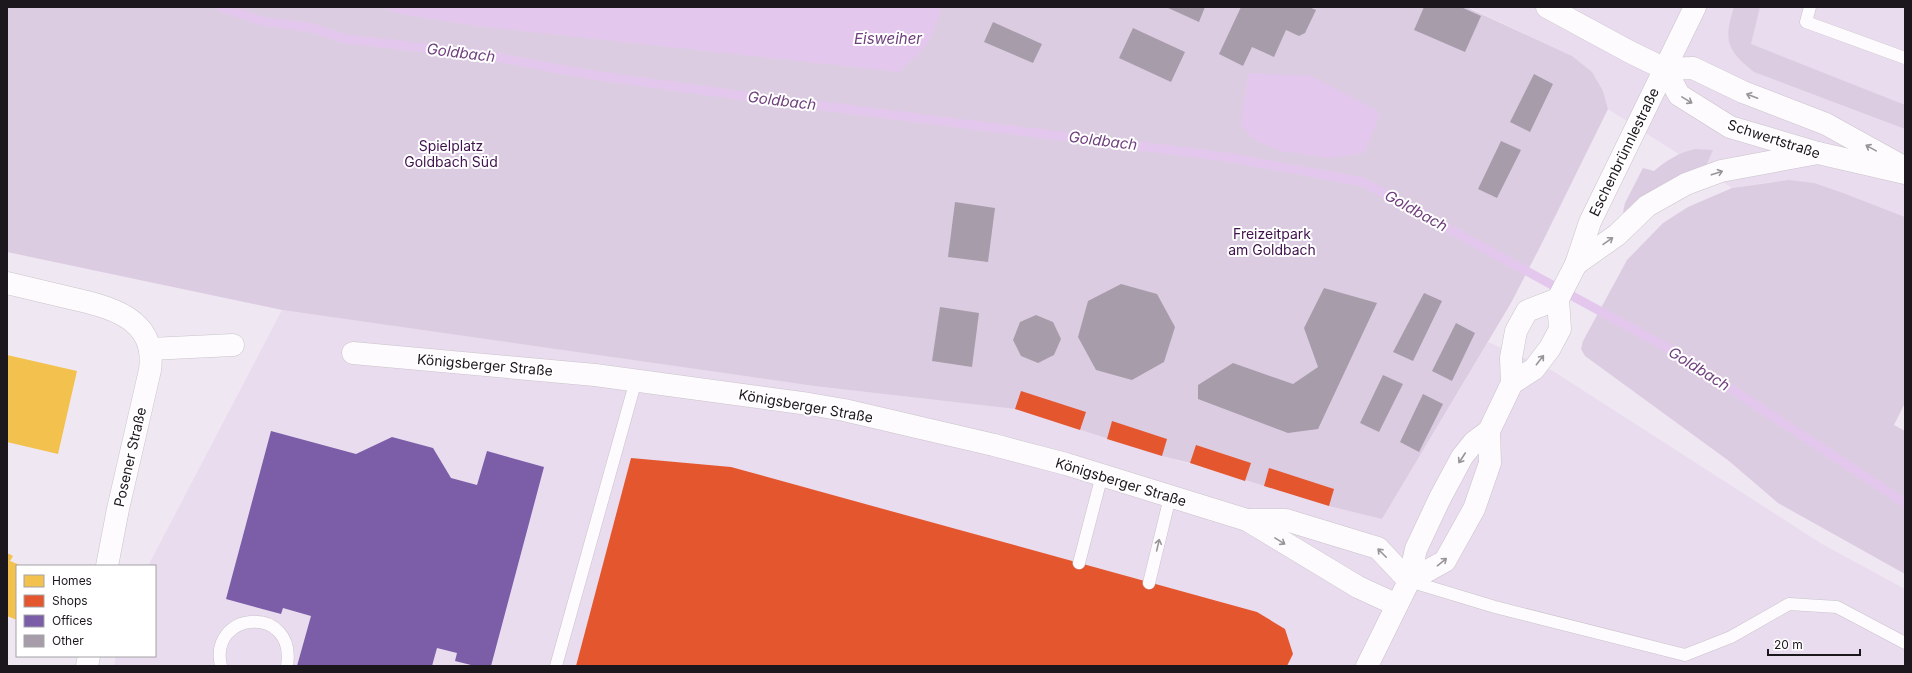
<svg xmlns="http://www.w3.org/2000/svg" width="1912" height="673" font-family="Inter,sans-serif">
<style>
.built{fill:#e9dcee}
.green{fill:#dccce2}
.water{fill:#e4c7ed}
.homes{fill:#f2c14e}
.shops{fill:#e4572e}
.offices{fill:#7b5ea7}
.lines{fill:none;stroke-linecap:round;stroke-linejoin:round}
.stream{stroke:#e4c7ed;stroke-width:9}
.building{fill:#a79daa}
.lane-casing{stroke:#c9c3cb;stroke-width:13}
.street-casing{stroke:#c9c3cb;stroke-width:23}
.secondary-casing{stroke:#c9c3cb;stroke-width:23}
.lane{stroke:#fdfbfd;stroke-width:12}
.street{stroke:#fdfbfd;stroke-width:22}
.secondary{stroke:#fdfbfd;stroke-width:22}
.oneway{stroke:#989498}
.labels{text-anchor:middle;stroke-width:4;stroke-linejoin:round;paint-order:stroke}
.street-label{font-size:14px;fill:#1c171d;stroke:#fff}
.park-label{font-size:14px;fill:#40114d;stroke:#fff}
.water-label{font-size:15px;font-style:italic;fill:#70407e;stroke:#fff}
</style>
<rect width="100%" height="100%" fill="#efe7f2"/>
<g class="built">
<polygon points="1468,7 1905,7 1905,217 1846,194 1771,182 1732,188 1608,109 1603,91 1572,56"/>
<polygon points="282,310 814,386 1015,409 1162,456 1382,519 1488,342 1553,371 1822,544 1905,589 1905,666 114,666 116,656 155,656 155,566 148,566"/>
</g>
<g class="green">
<polygon points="7,7 1466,7 1572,56 1592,72 1603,91 1608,109 1541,245 1511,303 1382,519 1329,506 1190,463 1162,456 1015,409 814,386 282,310 7,252"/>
<path d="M1734,7H1760L1751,44L1905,105V129L1754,72C1727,50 1723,41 1734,7Z"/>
<path d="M1695,149L1713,150L1706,166L1626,214L1623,212L1625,203L1643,168L1654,171C1667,160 1678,153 1695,149Z"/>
<polygon points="1789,180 1814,183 1846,194 1905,217 1905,403 1894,425 1905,431 1905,574 1778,503 1729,461 1585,356 1581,349 1583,341 1627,260 1663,223 1688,207 1732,188"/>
</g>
<g class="water">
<polygon points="379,7 942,7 928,44 899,72 476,26 400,14"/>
<polygon points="1248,73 1311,76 1376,110 1379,117 1364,153 1331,158 1280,151 1253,139 1241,124"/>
</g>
<g class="homes">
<polygon points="7,355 77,371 58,454 7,442"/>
<polygon points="7,553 13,556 10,561 22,566 17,566 17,620 7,616"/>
</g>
<g class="shops">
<polygon points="1021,391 1086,412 1080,430 1015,409"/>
<polygon points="1112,421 1167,439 1162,456 1107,439"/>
<polygon points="1196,445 1251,463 1245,481 1190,463"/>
<polygon points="631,458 731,467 1257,612 1285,629 1293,654 1287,666 576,666"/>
<polygon points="1269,468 1334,489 1329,506 1264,486"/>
</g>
<polygon class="offices" points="271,431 356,454 392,437 433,448 451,478 477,485 487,451 544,467 491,666 475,666 455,661 457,653 437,648 432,666 297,666 311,616 283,608 281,614 226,599"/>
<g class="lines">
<polyline class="stream" points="221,7 262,21 312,28 345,39 480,54 586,74 759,98 1226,157 1363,182 1675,352 1905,503"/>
</g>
<g class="building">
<polygon points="1166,7 1205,7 1199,22"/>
<polygon points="1241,7 1309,7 1316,10 1305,33 1299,36 1286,30 1274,57 1252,47 1243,66 1219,54"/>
<polygon points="1424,7 1461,7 1481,16 1465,52 1414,30"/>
<polygon points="993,22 1042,44 1033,63 984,42"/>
<polygon points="1133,28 1185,52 1171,82 1119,58"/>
<polygon points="1534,74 1553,84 1530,132 1510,122"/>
<polygon points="1501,141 1521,150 1497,198 1478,189"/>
<polygon points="955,202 995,208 988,262 948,257"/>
<polygon points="1121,284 1157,294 1175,327 1164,362 1132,380 1096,370 1078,337 1088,301"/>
<polygon points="1324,288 1377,303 1318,429 1288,433 1198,399 1198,385 1233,363 1293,384 1318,367 1304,328"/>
<polygon points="1424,293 1442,301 1413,361 1393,352"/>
<polygon points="940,307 979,313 972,367 932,361"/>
<polygon points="1036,315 1053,322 1061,339 1054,355 1038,363 1021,356 1013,340 1020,322"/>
<polygon points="1456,323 1475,333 1452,381 1432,371"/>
<polygon points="1383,375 1403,384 1379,432 1360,423"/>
<polygon points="1423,394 1443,404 1419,452 1400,442"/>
</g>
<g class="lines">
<g class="lane-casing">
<g id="lane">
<polyline points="1810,7 1806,22 1905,58"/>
<polyline points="1079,563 1102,475"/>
<polyline points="1409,581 1495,607 1685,655 1731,637 1789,604 1837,607 1905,643"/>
<polyline points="1149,583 1170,497"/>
<path d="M221,666C208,610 297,604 287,666"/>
<polyline points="556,666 636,380"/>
</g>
</g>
<g class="street-casing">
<g id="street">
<polyline points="1547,7 1630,52 1665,69"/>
<path d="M7,283C28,288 49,293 70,298C110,307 157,318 150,370L118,509L107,566"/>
<polyline points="150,349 233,345"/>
<polyline points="353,353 595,375 809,404 844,410 994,445 1066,464 1247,520 1358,587 1397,605"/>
<polyline points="1247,520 1286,520 1378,548 1409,581"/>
<polyline points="87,666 89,656"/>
</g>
</g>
<g class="secondary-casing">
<g id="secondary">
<polyline points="1665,69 1679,95 1730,127 1818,153 1905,173"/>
<polyline points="1665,69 1693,68 1743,92 1826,124 1900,165"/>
<polyline points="1576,264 1617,235 1647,206 1686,184 1721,171 1818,153"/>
<polyline points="1512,383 1534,369 1550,348 1560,329 1558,299 1576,264 1590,222 1695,7"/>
<polyline points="1409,581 1445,561 1474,509 1490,463 1489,431 1512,383 1511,358 1516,331 1527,311 1558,299"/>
<polyline points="1367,666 1409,581 1416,549 1440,498 1462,457 1474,442 1489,431"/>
</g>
</g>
<use href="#lane" class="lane"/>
<use href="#street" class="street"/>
<use href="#secondary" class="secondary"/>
</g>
<defs><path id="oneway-shaft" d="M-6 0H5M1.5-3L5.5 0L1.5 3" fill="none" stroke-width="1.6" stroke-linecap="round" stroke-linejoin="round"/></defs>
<g class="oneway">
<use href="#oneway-shaft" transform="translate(1752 96) rotate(-159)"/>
<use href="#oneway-shaft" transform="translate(1687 100) rotate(31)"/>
<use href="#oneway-shaft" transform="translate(1871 148) rotate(-151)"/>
<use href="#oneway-shaft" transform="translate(1717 173) rotate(-18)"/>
<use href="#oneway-shaft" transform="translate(1608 241) rotate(-35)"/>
<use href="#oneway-shaft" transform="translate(1540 360) rotate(-52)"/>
<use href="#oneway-shaft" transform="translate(1462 458) rotate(123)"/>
<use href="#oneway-shaft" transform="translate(1280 541) rotate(32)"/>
<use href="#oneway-shaft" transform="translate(1158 545) rotate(-77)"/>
<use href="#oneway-shaft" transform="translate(1382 553) rotate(-135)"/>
<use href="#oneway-shaft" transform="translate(1442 562) rotate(-39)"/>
</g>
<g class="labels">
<g class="street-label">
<text transform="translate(1774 139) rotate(18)" y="5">Schwertstraße</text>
<text transform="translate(1624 152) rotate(-64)" y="5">Eschenbrünnlestraße</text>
<text transform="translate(485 365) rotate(5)" y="5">Königsberger Straße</text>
<text transform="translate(806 406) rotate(10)" y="5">Königsberger Straße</text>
<text transform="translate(130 457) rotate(-77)" y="5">Posener Straße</text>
<text transform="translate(1121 482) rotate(17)" y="5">Königsberger Straße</text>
</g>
<g class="park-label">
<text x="451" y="151">Spielplatz<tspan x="451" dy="16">Goldbach Süd</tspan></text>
<text x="1272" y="239">Freizeitpark<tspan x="1272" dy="16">am Goldbach</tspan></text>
</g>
<g class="water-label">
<text x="888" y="44">Eisweiher</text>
<text transform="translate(461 53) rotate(7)" y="5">Goldbach</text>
<text transform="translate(782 101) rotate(7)" y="5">Goldbach</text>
<text transform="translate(1103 141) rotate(7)" y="5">Goldbach</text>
<text transform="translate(1416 211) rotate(29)" y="5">Goldbach</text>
<text transform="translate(1699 369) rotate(32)" y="5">Goldbach</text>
</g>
</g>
<rect width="1912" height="673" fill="none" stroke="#1c171d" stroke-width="16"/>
<rect x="16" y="565" width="140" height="92" fill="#ffffff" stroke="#a4a2a5"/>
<rect x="24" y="575" width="20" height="12" fill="#f2c14e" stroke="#a4a2a5"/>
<text x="52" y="585" font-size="12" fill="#1c171d">Homes</text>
<rect x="24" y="595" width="20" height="12" fill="#e4572e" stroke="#a4a2a5"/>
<text x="52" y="605" font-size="12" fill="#1c171d">Shops</text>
<rect x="24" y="615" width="20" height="12" fill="#7b5ea7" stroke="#a4a2a5"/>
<text x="52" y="625" font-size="12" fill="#1c171d">Offices</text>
<rect x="24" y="635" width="20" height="12" fill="#a79daa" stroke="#a4a2a5"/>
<text x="52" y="645" font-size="12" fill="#1c171d">Other</text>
<path d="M1768 649v6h92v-6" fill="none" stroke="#1c171d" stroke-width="2"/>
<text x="1774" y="649" font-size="12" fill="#1c171d" stroke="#ffffff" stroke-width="3" paint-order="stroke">20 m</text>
</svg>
